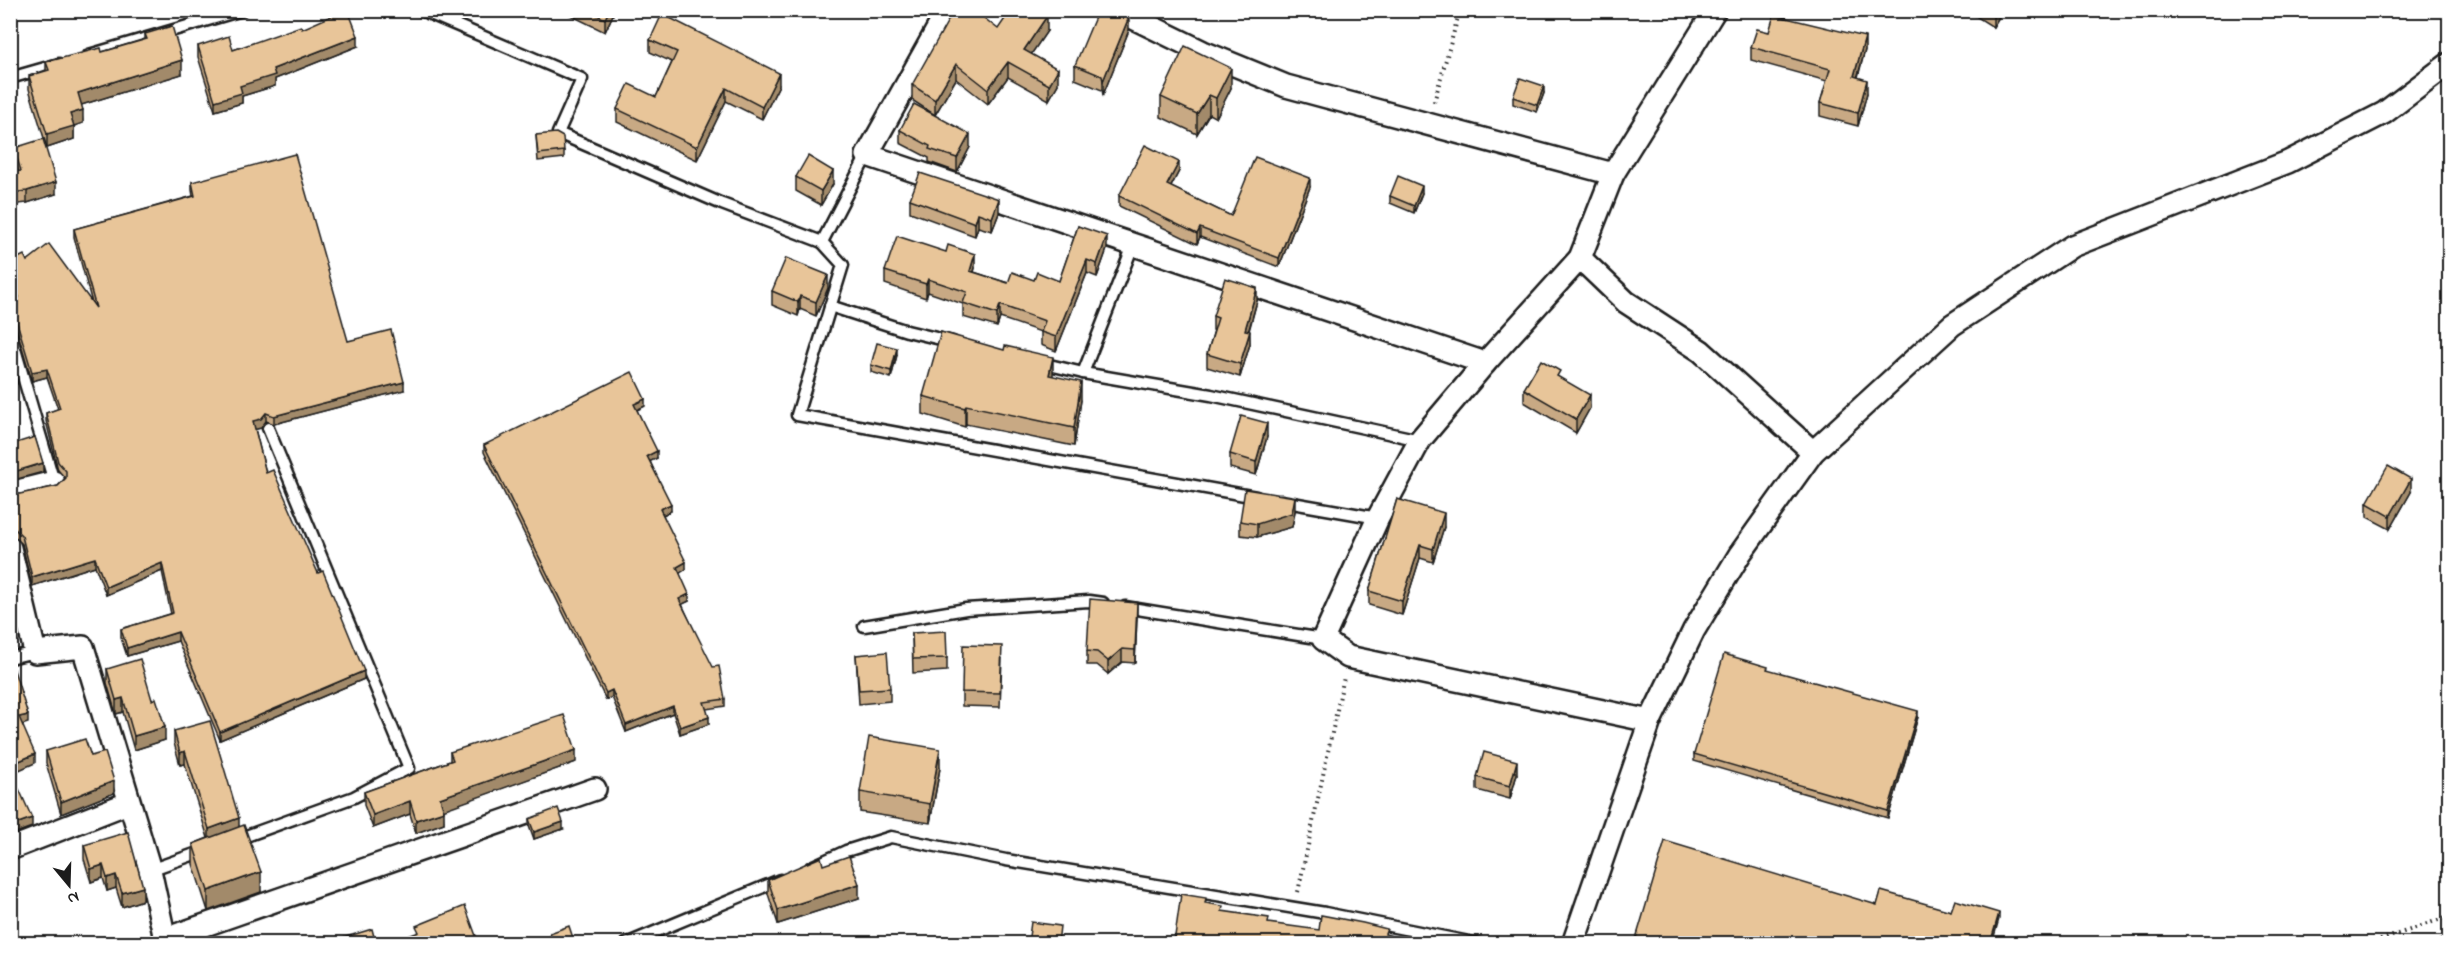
<svg xmlns="http://www.w3.org/2000/svg" width="2460" height="954" font-family="'Indie Flower',sans-serif">
<style>
.lines{fill:none;stroke-linecap:round;stroke-linejoin:round}
.service-casing{stroke:#1c1c1c;stroke-width:15}
.minor-casing{stroke:#1c1c1c;stroke-width:26}
.path{stroke:#1c1c1c;stroke-width:4;stroke-dasharray:1.5 4.5;stroke-linecap:butt}
.service{stroke:#fff;stroke-width:10}
.minor{stroke:#fff;stroke-width:21}
.wall{fill:#c8a984;stroke:#1c1c1c;stroke-width:1.5}
.shaded-wall{fill:#a28a6b;stroke:#1c1c1c;stroke-width:1.5}
.building{fill:#e8c599;stroke:#1c1c1c;stroke-width:1.5}
</style>
<rect width="100%" height="100%" fill="#fff"/>
<filter id="ink" filterUnits="userSpaceOnUse"><feTurbulence type="fractalNoise" baseFrequency=".0167" numOctaves="2"/><feDisplacementMap in="SourceGraphic" scale="12" xChannelSelector="R" yChannelSelector="G"/><feConvolveMatrix kernelMatrix="1 2 1 2 8 2 1 2 1" color-interpolation-filters="sRGB"/></filter>
<g filter="url(#ink)">
<g class="lines">
<g class="service-casing">
<g id="service">
<polyline points="421,10 582,79 558,133 722,204 822,242"/>
<polyline points="89,55 242,10"/>
<polyline points="10,78 59,64"/>
<polyline points="867,155 822,242 843,265 797,415 1256,497"/>
<polyline points="830,306 907,331 953,342"/>
<polyline points="10,332 54,482"/>
<polyline points="1041,363 1083,373 1211,395 1420,440"/>
<polyline points="1083,373 1134,243"/>
<polyline points="1281,501 1378,518"/>
<polyline points="1125,607 1323,639"/>
<polyline points="864,626 966,609 1089,601 1103,603"/>
<polyline points="10,658 35,652"/>
<polyline points="235,840 354,797 409,768 268,428"/>
<polyline points="811,867 846,851 891,837 1006,860 1325,913 1479,944"/>
<polyline points="150,870 206,850"/>
<polyline points="626,944 780,880"/>
</g>
</g>
<g class="minor-casing">
<g id="minor">
<polyline points="948,10 867,155 1485,363"/>
<polyline points="1117,10 1203,52 1286,86 1613,174"/>
<polyline points="1580,258 1626,302 1701,351 1813,452"/>
<polyline points="10,493 54,482"/>
<polyline points="10,548 35,652 83,647 150,870 166,944"/>
<polyline points="1650,721 1348,657 1323,639 1378,518 1420,440 1485,363 1580,258 1613,174 1715,10"/>
<polyline points="10,849 128,803"/>
<polyline points="165,939 595,789"/>
<polyline points="1573,944 1650,721 1694,630 1740,554 1813,452 1952,325 2072,246 2288,162 2384,113 2450,63"/>
</g>
</g>
<g class="path">
<polyline points="1434,102 1460,10"/>
<polyline points="1298,892 1344,677"/>
<polyline points="2369,944 2450,916"/>
</g>
<use href="#service" class="service"/>
<use href="#minor" class="minor"/>
</g>
<g class="wall">
<polygon points="566,10 615,10 605,32 566,13"/>
<polygon points="1966,10 2003,10 1993,27"/>
<polygon points="302,29 358,46 275,79 275,86 242,96 242,103 215,111 198,57 198,46 233,50"/>
<polygon points="998,29 1047,31 1031,54 1058,84 1049,100 1008,77 988,104 956,79 935,115 912,100 912,85"/>
<polygon points="1129,30 1103,95 1102,90 1075,79 1075,65"/>
<polygon points="1769,32 1865,50 1858,77 1867,93 1858,126 1820,116 1820,103 1827,81 1751,60 1751,47"/>
<polygon points="145,34 182,74 81,105 83,123 74,126 74,139 47,148 29,89 29,76 46,70 46,62 102,52 145,39"/>
<polygon points="650,40 779,85 762,119 726,101 697,160 617,122 617,109 656,97 672,62 650,52"/>
<polygon points="1231,88 1216,118 1209,114 1197,134 1161,117 1161,97"/>
<polygon points="1544,93 1537,112 1513,104 1513,97"/>
<polygon points="900,130 970,147 957,172 929,162 929,158 900,143"/>
<polygon points="536,135 564,151 564,158 538,161"/>
<polygon points="14,148 56,194 27,203 10,205 10,172 18,171 14,160"/>
<polygon points="1179,171 1171,187 1231,216 1310,187 1279,267 1200,237 1197,244 1119,206 1119,196"/>
<polygon points="796,177 833,184 821,205 796,191"/>
<polygon points="192,182 348,341 404,390 274,424 266,421 261,428 255,429 266,473 364,679 220,740 178,641 127,656 121,638 121,629 171,614 162,571 106,595 95,566 32,586 22,544 14,536 10,536 10,496 58,486 65,478 58,470 46,421 46,413 58,409 47,377 32,381 16,327 10,326 10,299 15,298 10,289 10,262 27,261 92,303 74,237 74,229 193,196 192,190"/>
<polygon points="1422,193 1414,213 1390,203 1390,196"/>
<polygon points="910,199 999,213 992,231 978,227 975,236 910,212"/>
<polygon points="1078,226 1107,249 1097,277 1087,273 1056,351 1041,345 1041,332 1000,318 997,327 963,317 963,304 928,292 926,298 885,284 885,271 975,268 974,272 1008,283 1034,280 1059,281"/>
<polygon points="828,288 816,316 800,309 798,316 772,305 772,291"/>
<polygon points="1257,301 1249,331 1250,344 1240,377 1207,367 1207,354 1214,330 1213,330 1213,316"/>
<polygon points="897,355 891,378 871,372 871,365"/>
<polygon points="1053,376 1081,400 1074,446 966,424 965,427 923,414 923,396"/>
<polygon points="1560,378 1590,408 1576,433 1524,402 1524,389"/>
<polygon points="645,406 637,410 657,458 650,461 671,511 663,515 686,569 679,573 689,601 682,604 725,699 725,706 706,709 709,724 680,734 673,713 626,732 612,697 606,700 484,452 484,445"/>
<polygon points="1267,437 1256,475 1230,468 1230,454"/>
<polygon points="2411,492 2390,529 2367,517 2367,503"/>
<polygon points="1397,499 1444,527 1433,562 1420,558 1402,615 1369,605 1369,591"/>
<polygon points="1295,511 1292,527 1257,537 1240,535 1240,521"/>
<polygon points="1137,616 1135,663 1122,662 1108,674 1097,665 1087,665 1087,651"/>
<polygon points="912,633 947,658 947,671 913,673"/>
<polygon points="856,655 890,688 890,701 859,704"/>
<polygon points="1002,659 1000,707 962,706 962,692"/>
<polygon points="107,669 152,700 165,740 134,750 123,712 116,714 107,683"/>
<polygon points="1918,717 1888,818 1694,761 1694,754"/>
<polygon points="174,731 239,826 261,892 208,911 193,864 193,844 208,838 185,764 180,765 174,743"/>
<polygon points="46,751 91,756 114,793 61,814 46,763"/>
<polygon points="450,752 576,762 443,809 444,823 416,833 410,814 373,828 364,805 364,792 450,761"/>
<polygon points="940,768 930,823 860,812 860,792"/>
<polygon points="1517,774 1510,799 1477,790 1477,777"/>
<polygon points="529,819 563,829 534,839 529,825"/>
<polygon points="84,845 143,900 122,907 116,888 107,891 103,878 91,882 84,859"/>
<polygon points="823,865 859,898 778,924 768,894 768,880"/>
<polygon points="550,933 575,944 551,944 550,940"/>
</g>
<g class="shaded-wall">
<polygon points="609,10 615,10 605,32 605,19"/>
<polygon points="1995,10 2003,10 1993,27 1993,13"/>
<polygon points="1047,16 1047,31 1024,65 1024,50"/>
<polygon points="1129,17 1129,30 1103,95 1103,81"/>
<polygon points="358,36 358,46 275,79 275,86 242,96 242,103 215,111 215,101 240,86 273,69"/>
<polygon points="1865,37 1865,50 1854,89 1854,76"/>
<polygon points="182,60 182,74 78,106 78,93"/>
<polygon points="1008,62 1008,77 988,104 988,89"/>
<polygon points="956,64 956,79 935,115 935,100"/>
<polygon points="1231,68 1231,88 1216,118 1216,98"/>
<polygon points="1058,69 1058,84 1049,100 1049,85"/>
<polygon points="779,73 779,85 762,119 762,107"/>
<polygon points="1867,80 1867,93 1858,126 1858,113"/>
<polygon points="1544,86 1544,93 1537,112 1537,105"/>
<polygon points="726,88 726,101 697,160 697,147"/>
<polygon points="1209,95 1209,114 1197,134 1197,114"/>
<polygon points="83,110 83,123 74,126 74,139 47,148 47,134 70,114"/>
<polygon points="970,134 970,147 957,172 957,158"/>
<polygon points="1179,162 1179,171 1167,194 1167,185"/>
<polygon points="833,171 833,184 821,205 821,191"/>
<polygon points="1310,178 1310,187 1279,267 1279,258"/>
<polygon points="56,182 56,194 27,203 27,191"/>
<polygon points="1422,186 1422,193 1414,213 1414,206"/>
<polygon points="999,199 999,213 992,231 992,218"/>
<polygon points="978,213 978,227 975,236 975,223"/>
<polygon points="1200,228 1200,237 1197,244 1197,234"/>
<polygon points="1107,236 1107,249 1097,277 1097,264"/>
<polygon points="975,254 975,268 970,284 970,271"/>
<polygon points="1087,260 1087,273 1056,351 1056,337"/>
<polygon points="828,275 828,288 816,316 816,302"/>
<polygon points="928,279 928,292 926,298 926,284"/>
<polygon points="1257,288 1257,301 1245,343 1245,330"/>
<polygon points="800,296 800,309 798,316 798,302"/>
<polygon points="1000,305 1000,318 997,327 997,314"/>
<polygon points="1250,331 1250,344 1240,377 1240,364"/>
<polygon points="897,348 897,355 891,378 891,371"/>
<polygon points="1053,357 1053,375 1049,394 1049,375"/>
<polygon points="47,369 47,377 32,381 32,372"/>
<polygon points="17,376 17,384 10,386 10,377"/>
<polygon points="404,382 404,390 274,424 274,416"/>
<polygon points="1081,382 1081,400 1074,446 1074,428"/>
<polygon points="1590,395 1590,408 1576,433 1576,419"/>
<polygon points="645,399 645,406 634,411 634,404"/>
<polygon points="966,405 966,424 965,427 965,408"/>
<polygon points="266,413 266,421 261,428 253,430 253,421"/>
<polygon points="1267,423 1267,437 1256,475 1256,462"/>
<polygon points="657,451 657,458 647,463 647,456"/>
<polygon points="43,463 43,472 10,481 10,473"/>
<polygon points="2411,479 2411,492 2390,529 2390,516"/>
<polygon points="1295,497 1295,511 1292,527 1257,537 1257,524"/>
<polygon points="671,504 671,511 660,516 660,509"/>
<polygon points="1444,513 1444,527 1433,562 1433,549"/>
<polygon points="1420,545 1420,558 1402,615 1402,601"/>
<polygon points="95,558 95,566 32,586 32,577"/>
<polygon points="686,562 686,569 677,575 677,567"/>
<polygon points="162,563 162,571 106,595 106,587"/>
<polygon points="689,594 689,601 679,606 679,599"/>
<polygon points="1137,603 1137,616 1135,663 1135,650"/>
<polygon points="17,623 17,631 10,633 10,624"/>
<polygon points="178,632 178,641 127,656 127,648"/>
<polygon points="1122,649 1122,662 1108,674 1108,661"/>
<polygon points="364,671 364,679 220,740 220,732"/>
<polygon points="612,690 612,697 606,700 606,693"/>
<polygon points="123,698 123,712 116,714 116,700"/>
<polygon points="673,706 673,713 626,732 626,725"/>
<polygon points="1918,711 1918,717 1888,818 1888,811"/>
<polygon points="28,715 28,723 19,726 19,717"/>
<polygon points="709,717 709,724 680,734 680,727"/>
<polygon points="165,727 165,740 134,750 134,736"/>
<polygon points="940,749 940,768 930,823 930,804"/>
<polygon points="576,750 576,762 440,811 440,798"/>
<polygon points="185,751 185,764 180,765 180,753"/>
<polygon points="35,754 35,763 10,774 10,765"/>
<polygon points="1517,761 1517,774 1510,799 1510,786"/>
<polygon points="114,781 114,793 61,814 61,802"/>
<polygon points="410,801 410,814 373,828 373,815"/>
<polygon points="444,811 444,823 416,833 416,820"/>
<polygon points="32,818 32,827 10,835 10,826"/>
<polygon points="239,818 239,830 209,841 209,829"/>
<polygon points="563,822 563,829 534,839 534,832"/>
<polygon points="103,865 103,878 91,882 91,869"/>
<polygon points="261,872 261,892 208,911 208,891"/>
<polygon points="116,875 116,888 107,891 107,878"/>
<polygon points="859,884 859,898 778,924 778,910"/>
<polygon points="143,887 143,900 122,907 122,893"/>
<polygon points="1999,913 1999,919 1992,944 1990,944"/>
</g>
<g class="building">
<polygon points="345,10 348,10 358,36 273,69 275,75 240,86 242,93 215,101 198,46 229,36 233,50 301,26 302,29"/>
<polygon points="587,10 609,10 605,19"/>
<polygon points="954,10 974,10 998,29 1011,10 1038,10 1047,16 1024,50 1058,69 1049,85 1008,62 988,89 956,64 935,100 912,85"/>
<polygon points="1098,10 1119,10 1129,17 1103,81 1102,76 1075,65"/>
<polygon points="662,14 779,73 762,107 726,88 697,147 617,109 629,84 656,97 677,52 650,40"/>
<polygon points="1774,15 1865,37 1854,76 1867,80 1858,113 1820,103 1830,69 1751,47 1757,29 1769,32"/>
<polygon points="172,26 182,60 78,93 83,110 70,114 74,126 47,134 29,76 49,70 46,62 101,48 102,52 147,39 145,34"/>
<polygon points="1185,46 1231,68 1216,98 1209,95 1197,114 1161,97"/>
<polygon points="1520,78 1544,86 1537,105 1513,97"/>
<polygon points="914,104 970,134 957,158 929,149 930,146 900,130"/>
<polygon points="556,133 563,137 564,151 538,154 536,135"/>
<polygon points="43,139 56,182 27,191 10,193 10,172 21,171 14,148"/>
<polygon points="1145,145 1179,162 1167,185 1231,216 1255,157 1310,178 1279,258 1200,228 1197,234 1119,196"/>
<polygon points="295,154 348,341 391,330 404,382 274,416 266,413 261,419 253,421 266,473 273,470 318,573 323,571 364,671 220,732 178,632 127,648 121,629 173,613 162,563 106,587 95,558 32,577 22,536 14,528 10,528 10,496 58,486 66,478 66,471 58,462 46,413 60,408 47,369 32,372 16,319 10,317 10,299 19,297 10,280 10,262 24,255 27,261 49,244 96,308 74,229 195,196 192,182"/>
<polygon points="808,156 833,171 821,191 796,177"/>
<polygon points="920,173 999,199 992,218 978,213 975,223 910,199"/>
<polygon points="1398,176 1422,186 1414,206 1390,196"/>
<polygon points="1078,226 1107,236 1097,264 1087,260 1056,337 1041,332 1045,321 1000,305 997,314 963,303 967,292 928,279 926,284 885,271 897,236 946,252 948,245 975,254 970,271 1008,283 1012,272 1034,280 1037,272 1059,281"/>
<polygon points="786,258 828,275 816,302 800,296 798,302 772,291"/>
<polygon points="1225,278 1257,288 1245,330 1250,331 1240,364 1207,354 1218,318 1213,316"/>
<polygon points="941,332 1004,350 1005,346 1053,357 1049,375 1081,382 1074,428 966,405 965,408 923,396"/>
<polygon points="877,343 897,348 891,371 871,365"/>
<polygon points="10,351 17,376 10,377"/>
<polygon points="1541,360 1560,371 1557,376 1590,395 1576,419 1524,389"/>
<polygon points="632,372 645,399 634,404 657,451 647,456 671,504 660,509 686,562 677,567 689,594 679,599 713,667 719,666 725,699 704,702 709,717 680,727 673,706 626,725 612,690 606,693 484,445"/>
<polygon points="1241,416 1267,423 1256,462 1230,454"/>
<polygon points="35,437 43,463 10,473 10,445"/>
<polygon points="2388,466 2411,479 2390,516 2367,503"/>
<polygon points="1245,489 1295,497 1292,513 1257,524 1240,521"/>
<polygon points="1397,499 1444,513 1433,549 1420,545 1402,601 1369,591"/>
<polygon points="10,596 17,623 10,624"/>
<polygon points="1090,599 1137,603 1135,650 1122,649 1108,661 1097,652 1087,651"/>
<polygon points="946,631 947,658 913,659 912,633"/>
<polygon points="963,645 1002,646 1000,693 962,692"/>
<polygon points="887,652 890,688 859,690 856,655"/>
<polygon points="1724,654 1768,667 1767,669 1918,711 1888,811 1694,754"/>
<polygon points="10,657 28,715 19,717 35,754 10,765"/>
<polygon points="140,659 152,700 156,698 165,727 134,736 123,698 116,700 107,669"/>
<polygon points="564,715 576,750 440,798 444,811 416,820 410,801 373,815 364,792 453,760 450,752"/>
<polygon points="210,721 239,818 209,829 185,751 180,753 174,731"/>
<polygon points="869,737 940,749 930,804 860,792"/>
<polygon points="85,739 91,756 105,752 114,781 61,802 46,751"/>
<polygon points="1484,752 1517,761 1510,786 1477,777"/>
<polygon points="19,789 32,818 10,826 10,791"/>
<polygon points="558,808 563,822 534,832 529,819"/>
<polygon points="244,825 261,872 208,891 193,844"/>
<polygon points="128,832 143,887 122,893 116,875 107,878 103,865 91,869 84,845"/>
<polygon points="1665,841 1877,905 1881,891 1951,911 1955,900 1999,913 1990,944 1641,944 1635,942"/>
<polygon points="849,856 859,884 778,910 768,880 821,857 823,865"/>
<polygon points="1181,894 1206,898 1205,903 1223,906 1222,911 1269,918 1268,923 1319,930 1321,915 1363,923 1387,929 1385,934 1419,944 1174,943"/>
<polygon points="465,906 479,944 387,944 419,932 416,926"/>
<polygon points="1031,922 1060,926 1058,944 1028,944"/>
<polygon points="569,926 575,944 554,944 550,933"/>
<polygon points="372,929 376,944 323,944"/>
<polygon points="2450,937 2450,944 2430,944"/>
<polygon points="1457,938 1484,944 1456,944"/>
</g>
</g>
<rect width="2460" height="954" fill="none" stroke="#fff" stroke-width="36"/>
<rect x="18" y="18" width="2424" height="918" fill="none" stroke="#1c1c1c" stroke-width="2" filter="url(#ink)"/>
<g transform="translate(69 885) rotate(161)" stroke="#ffffff" stroke-width="4.5" paint-order="stroke">
<path d="M0-4.5L10 22L0 15L-10 22Z" fill="#1c1c1c"/>
<text y="-9" font-size="16" font-weight="bold" text-anchor="middle" fill="#1c1c1c">N</text>
</g>
</svg>
